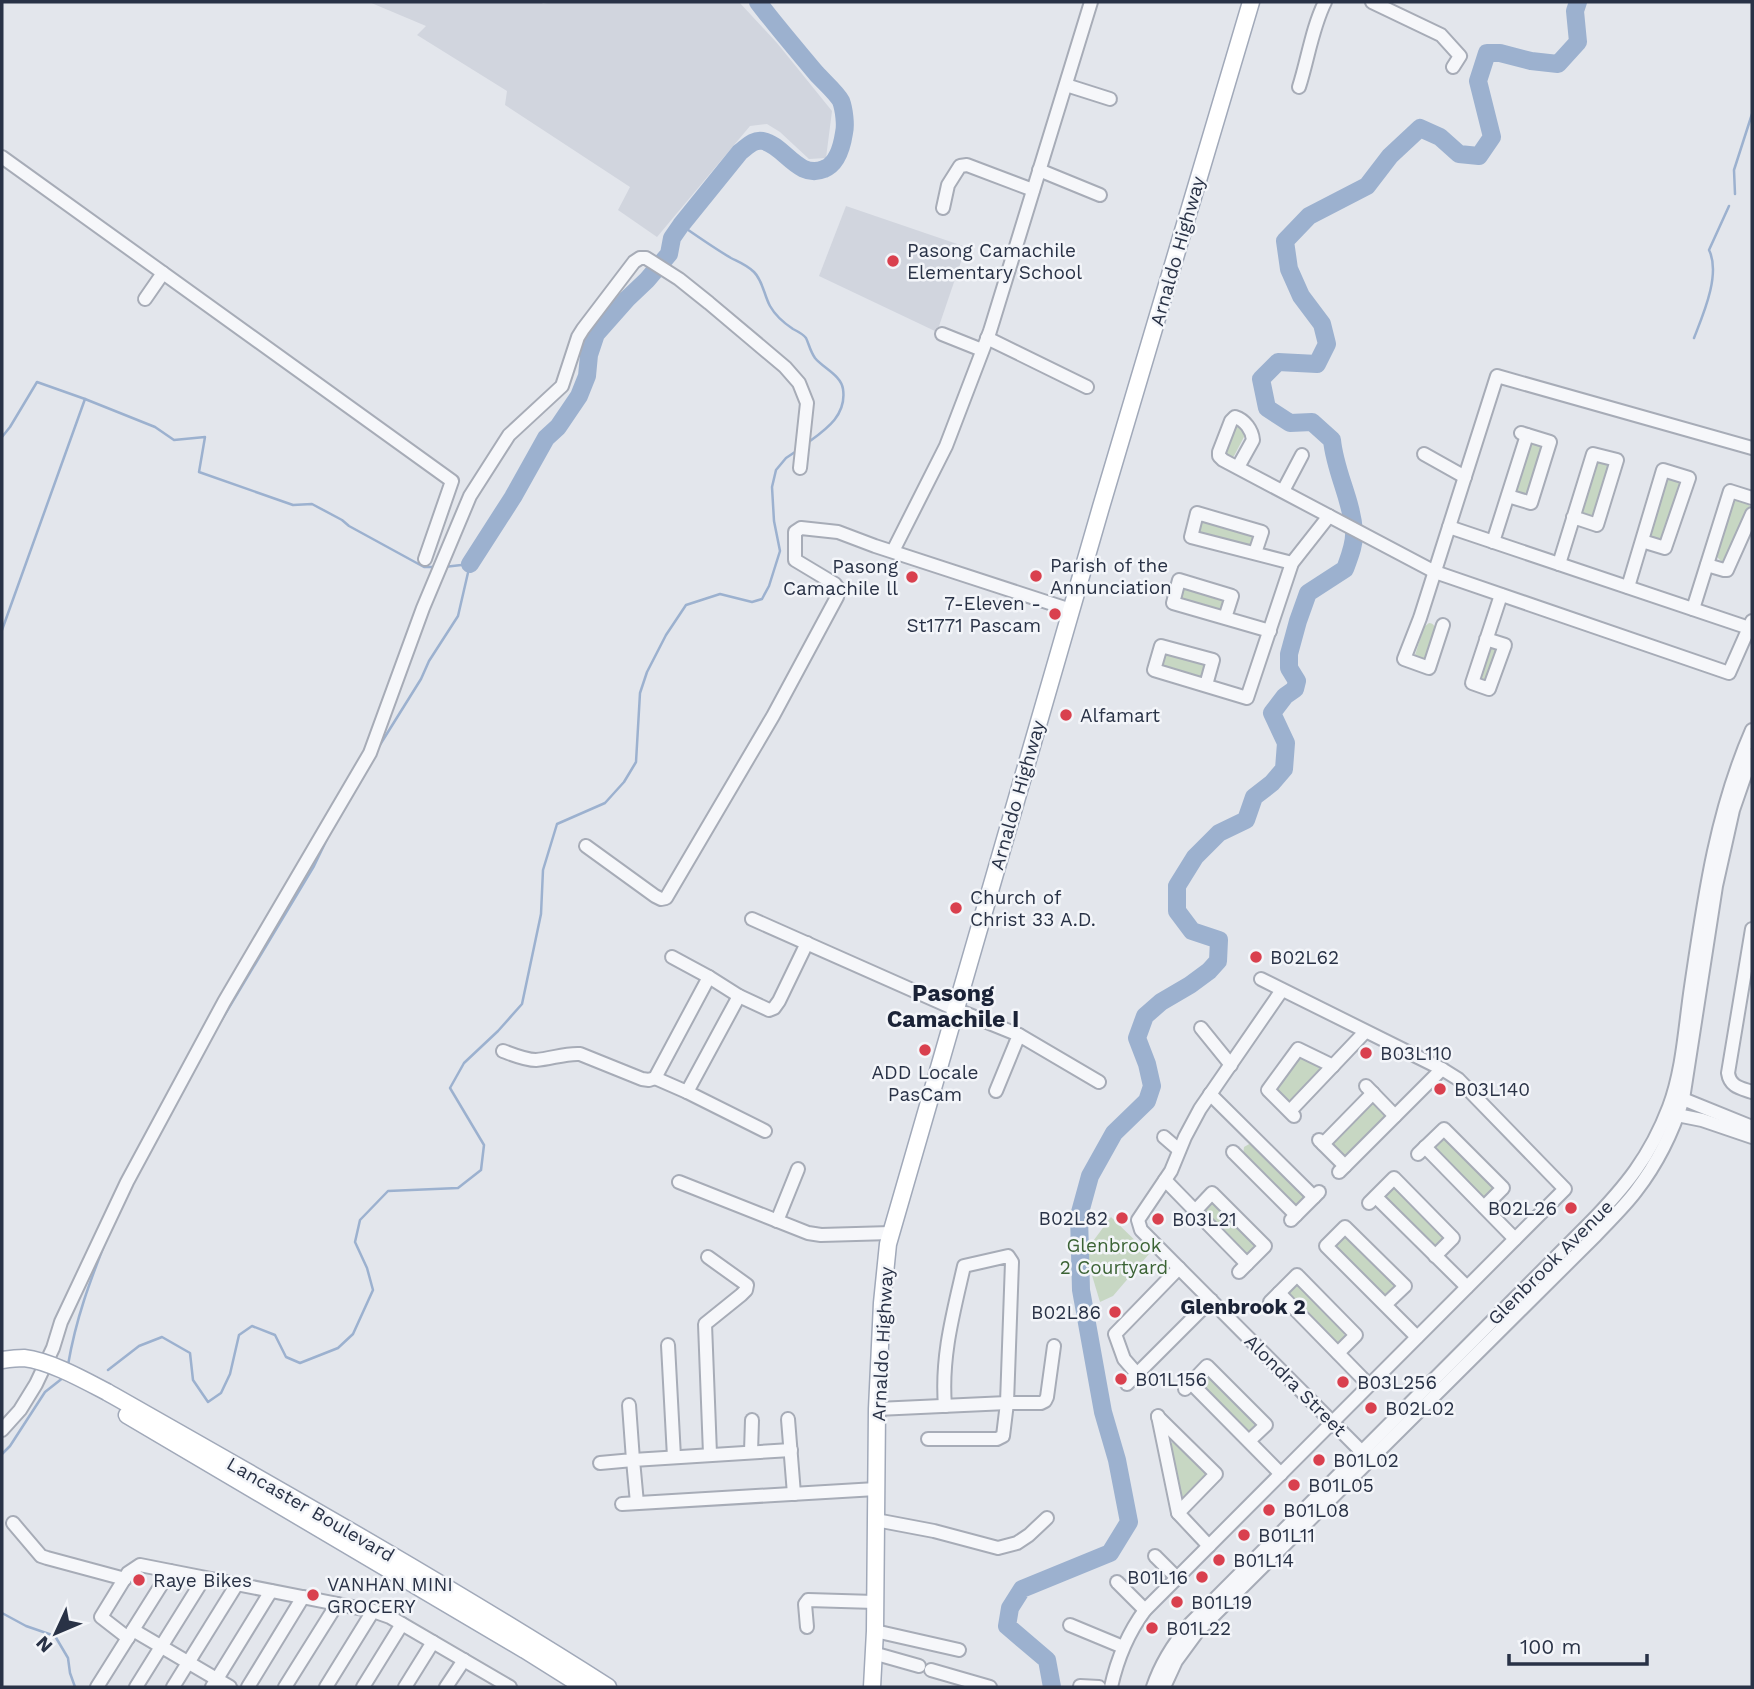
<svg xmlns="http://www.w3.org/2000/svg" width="1754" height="1689" font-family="'Work Sans',sans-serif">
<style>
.built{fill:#d1d5de}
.green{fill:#c7d7c3}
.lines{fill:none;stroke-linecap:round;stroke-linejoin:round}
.stream{stroke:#9cb1cf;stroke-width:2.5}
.river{stroke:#9cb1cf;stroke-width:18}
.minor-casing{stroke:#a7acb7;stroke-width:16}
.major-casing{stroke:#a1a9b9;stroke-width:19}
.minor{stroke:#f6f7fa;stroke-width:12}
.major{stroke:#fff;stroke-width:16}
.major-bridge-casing{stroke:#a1a9b9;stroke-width:19;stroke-linecap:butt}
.major-bridge{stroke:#fff;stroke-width:16}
.poi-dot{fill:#d9404e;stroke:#f3f5f9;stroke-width:2.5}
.labels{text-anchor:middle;stroke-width:5;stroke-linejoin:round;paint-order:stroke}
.poi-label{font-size:19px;fill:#293246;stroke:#f3f5f9;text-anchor:start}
.street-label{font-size:19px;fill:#293246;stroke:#f3f5f9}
.park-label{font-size:19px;fill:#3b6335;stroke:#f3f5f9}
.neighbourhood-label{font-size:21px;font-weight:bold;fill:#1b2337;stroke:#f3f5f9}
.quarter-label{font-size:23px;font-weight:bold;fill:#1b2337;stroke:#f3f5f9}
</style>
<rect width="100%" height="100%" fill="#e3e6ec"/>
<g class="built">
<polygon points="369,2 541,2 543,4 552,2 739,2 777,43 832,111 826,158 809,159 780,132 767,124 750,126 657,237 618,210 630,187 505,105 507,91 417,35 426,26"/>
<polygon points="846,206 966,247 937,332 819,276"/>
</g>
<g class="green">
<polygon points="1240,424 1246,433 1234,456 1229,458 1226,456 1224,450 1235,427"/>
<polygon points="1532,441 1543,444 1531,493 1526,497 1515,493 1527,445"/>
<polygon points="1601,461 1606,463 1610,468 1594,517 1592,518 1581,514 1595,464"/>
<polygon points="1672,479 1678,480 1681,486 1663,539 1661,541 1652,539 1649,534 1666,481"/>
<polygon points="1737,498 1749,503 1750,509 1727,562 1721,561 1715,555 1734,499"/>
<polygon points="1204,519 1252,534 1254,539 1250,547 1199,534 1198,531 1201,521"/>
<polygon points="1183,587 1225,598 1223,612 1181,601 1179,592"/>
<path d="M1429,623C1434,623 1435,627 1435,631L1426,660L1423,662L1415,659V655L1424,627Z"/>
<polygon points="1488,646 1498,648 1486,683 1479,681"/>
<polygon points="1167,653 1203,663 1207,667 1203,678 1164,670 1161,665 1165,654"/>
<polygon points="1300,1057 1319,1066 1319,1073 1294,1098 1287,1101 1276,1092 1276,1084"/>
<polygon points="1374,1102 1387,1114 1386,1117 1348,1156 1344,1156 1332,1147 1332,1143 1371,1103"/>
<polygon points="1443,1139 1448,1141 1491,1185 1493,1190 1485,1198 1482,1198 1434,1147 1434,1145"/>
<polygon points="1251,1143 1256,1145 1304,1195 1305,1198 1297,1206 1294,1206 1243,1155 1244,1147"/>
<path d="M1391,1188H1396L1443,1236C1443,1242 1439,1246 1433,1246L1385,1199V1196Z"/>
<polygon points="1211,1204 1216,1205 1255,1245 1255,1247 1248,1255 1245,1255 1205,1213 1207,1207"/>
<polygon points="1111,1217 1149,1254 1113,1296 1100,1302 1085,1252"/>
<polygon points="1344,1236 1347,1237 1394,1283 1395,1288 1388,1296 1382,1295 1336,1247 1335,1245"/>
<polygon points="1296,1285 1301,1287 1344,1331 1345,1339 1341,1343 1335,1344 1287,1296 1287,1291"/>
<polygon points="1207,1374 1257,1425 1257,1428 1250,1433 1247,1433 1199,1385 1199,1379"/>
<polygon points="1177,1441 1207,1472 1205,1477 1185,1497 1181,1496 1169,1446 1171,1443"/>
</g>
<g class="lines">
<g class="stream">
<polyline points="1735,194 1734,170 1752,114"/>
<path d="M681,225C697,236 714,248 731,258C739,262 747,265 754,272C763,281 764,295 770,306C775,315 784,323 793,329C797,331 803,334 806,338C809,344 810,351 815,358C823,368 841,375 843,389C847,416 825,430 806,444"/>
<path d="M1694,338C1703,315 1721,274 1709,250L1729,206"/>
<polyline points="2,437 10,427 37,382 85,399 155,427 174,440 205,437 199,472 293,505 312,504 342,520 349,526 424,567 437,567"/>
<polyline points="2,630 85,399"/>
<polyline points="378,748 421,679 429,661 458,616 470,564 444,567"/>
<polyline points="221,1021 314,866 328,837"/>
<path d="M68,1365C76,1318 90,1281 107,1238"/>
<polyline points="108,1370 139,1346 162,1337 190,1353 193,1380 208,1402 221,1393 230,1374 239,1335 252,1326 275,1335 286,1357 300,1363 338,1348 353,1334 373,1290 367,1268 355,1242 360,1220 388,1191 458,1188 481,1170 484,1145 450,1088 464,1063 498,1031 522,1004 541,914 543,870 557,824 605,803 624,782 636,762 640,693 647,672 666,635 686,605 720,594 752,602 762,599 769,586 780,551 774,521 772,487 776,470 786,458 798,450"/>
<polyline points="2,1454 10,1446 45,1392 64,1377"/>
<polyline points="2,1613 26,1626 55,1636 68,1658 70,1673 75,1687"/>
</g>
<g class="river">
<path d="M470,564L513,497L546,438L558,427L579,396L587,376L589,355L596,334L627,299L647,280L669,254L672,238L681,225L740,152C747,147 753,139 763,141C784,145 798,180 824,169C837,164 842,146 844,133C846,125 844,109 841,101C836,92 823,81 816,73C796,49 776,26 758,2"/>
<path d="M1052,1687L1047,1660L1007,1626L1010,1608L1022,1589L1110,1553L1129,1522L1117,1460L1103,1412L1081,1290L1079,1216L1090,1176L1114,1133L1147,1101L1152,1086L1147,1064L1137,1038L1145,1016L1161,1002L1190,985L1209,971L1218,961L1219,940L1192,931L1177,911V886L1195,857L1219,833L1246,820L1254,797L1272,783L1284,769L1286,743L1272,713L1285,696L1295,689L1297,681L1289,668V654L1298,621L1308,593L1345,569C1349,558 1355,544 1354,532C1352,500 1335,472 1332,440L1312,422L1290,423L1267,408L1261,379L1278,362L1317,364L1327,344L1322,324L1301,296L1289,269L1285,241L1309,216L1367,186L1390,156L1420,128L1440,137L1459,154L1479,156L1492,137L1478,81L1487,53H1500L1531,61L1558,64L1578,42L1575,11L1578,2"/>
</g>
<g class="minor-casing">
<g id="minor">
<polyline points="1372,2 1441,35 1460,56 1453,67"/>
<polyline points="1066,85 1110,99"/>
<path d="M1299,87C1308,59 1312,28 1325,2"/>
<polyline points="2,157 452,481 425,559"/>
<polyline points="1039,170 1100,195"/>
<polyline points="943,208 948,185 960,166 967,165 1033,190"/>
<polyline points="145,299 163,273"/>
<polyline points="942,334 982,350"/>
<polyline points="987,338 1087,387"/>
<polyline points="1424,454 1465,477"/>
<path d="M1238,467L1253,440C1252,430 1245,420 1235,417L1231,421L1219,452V456L1223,460L1435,572L1729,673L1752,621"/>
<polyline points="1283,491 1302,455"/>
<polyline points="1508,496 1531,503 1550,442 1521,433"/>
<polyline points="1449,527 1752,629"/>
<polyline points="1493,542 1527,435"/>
<polyline points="893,551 946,446 990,331 1091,2"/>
<polyline points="1255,553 1262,532 1197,513 1191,537 1292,563"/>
<polyline points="1559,564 1593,454 1617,460 1597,525 1573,517"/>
<polyline points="1707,565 1724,570 1727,570 1752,514"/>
<polyline points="1628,587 1663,470 1689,478 1665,548 1642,541"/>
<polyline points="1693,609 1730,491 1752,498"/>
<polyline points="1225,618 1232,596 1179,580 1173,603 1270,631"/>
<polyline points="1443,625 1429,668 1404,659 1420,618 1497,376 1752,448"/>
<polyline points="1486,639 1505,645 1489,689 1472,683 1501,595"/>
<polyline points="1206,685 1213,660 1161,646 1154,670 1247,698 1292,563 1329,516"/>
<polyline points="586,846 655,896 661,899 666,898 773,716 837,597 838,588 835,584 795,560 795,532 801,528 838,532 875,546 1071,610"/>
<polyline points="752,919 955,1009 1019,1035 996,1091"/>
<path d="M1752,929L1728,1073C1730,1087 1741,1088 1752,1092"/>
<polyline points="672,957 709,977"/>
<polyline points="1282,990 1200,1109 1185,1137 1171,1171 1138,1220 1141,1230 1361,1451"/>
<polyline points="1201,1028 1231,1065"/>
<polyline points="1019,1035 1099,1082"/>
<path d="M503,1051C514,1055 525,1060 536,1060C551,1059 565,1053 580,1054L642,1079L649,1080L655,1078L709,977L739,996L769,1010L774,1008L779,1001L807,943"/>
<polyline points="655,1078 687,1092 739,996"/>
<polyline points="1366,1086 1395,1116"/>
<polyline points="687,1092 765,1131"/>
<polyline points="1210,1094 1314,1197"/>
<polyline points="1678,1097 1752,1127"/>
<polyline points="1290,1111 1365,1032"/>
<polyline points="1672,1114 1702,1120 1752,1137"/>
<polyline points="1294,1116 1268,1090 1298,1049 1333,1066"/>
<polyline points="1164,1137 1179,1150"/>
<polyline points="1319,1140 1345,1166"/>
<polyline points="1323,1144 1373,1093"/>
<polyline points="1425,1147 1515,1239"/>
<polyline points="1233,1152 1296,1215"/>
<polyline points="1418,1154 1444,1129 1503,1188 1484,1207"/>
<polyline points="1339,1172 1442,1069"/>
<polyline points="1165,1180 1247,1264"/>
<polyline points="679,1182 808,1233 821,1235 891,1233"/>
<polyline points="1376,1197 1467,1287"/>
<polyline points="1369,1203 1394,1178 1453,1238 1435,1256"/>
<polyline points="1195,1211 1212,1193 1265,1246 1239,1272"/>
<polyline points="1291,1220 1319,1192"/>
<polyline points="777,1221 798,1169"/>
<polyline points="708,1257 747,1285 746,1290 741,1295 705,1324 710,1454"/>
<polyline points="1279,1293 1369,1385"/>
<polyline points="1270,1302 1297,1275 1356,1335 1338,1353"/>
<polyline points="1385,1305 1405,1286 1345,1227 1326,1246 1417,1337"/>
<polyline points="668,1345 674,1457"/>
<polyline points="1137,1374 1124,1359 1115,1334 1179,1268"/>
<polyline points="1191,1383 1281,1474"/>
<polyline points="1127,1384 1211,1300"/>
<polyline points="1185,1389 1207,1366 1266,1425 1249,1441"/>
<polyline points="877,1409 1007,1403 1041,1403 1045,1401 1047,1397 1054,1346"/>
<polyline points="1158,1416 1178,1513 1209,1546"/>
<polyline points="1158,1417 1216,1474 1178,1513"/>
<polyline points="788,1419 794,1494"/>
<polyline points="2,1430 20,1410 36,1384 53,1348 61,1322 127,1182 224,1002 370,753 423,608 470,496 509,435 562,386 578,337 583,329 634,262 640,258 646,258 679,279 709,303 785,367 799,383 807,403 800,468"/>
<path d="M928,1439H997L1003,1436L1007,1403L1012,1262L1008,1256L964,1266C953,1314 941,1357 945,1406"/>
<polyline points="751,1452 752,1420"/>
<polyline points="600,1463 633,1460 629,1405"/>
<polyline points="637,1503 633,1460 791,1450"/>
<polyline points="622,1504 876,1489"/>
<polyline points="876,1520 934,1531 998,1548 1017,1543 1029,1535 1047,1518"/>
<polyline points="13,1523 41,1556 47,1558 125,1579"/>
<polyline points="1155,1556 1177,1578"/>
<polyline points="1117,1582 1145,1610"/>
<polyline points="1070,1625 1123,1647"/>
<polyline points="807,1627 805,1604 808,1600 875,1602"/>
<polyline points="133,1630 230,1687"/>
<polyline points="875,1631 959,1650"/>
<polyline points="128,1638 101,1617 128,1573 140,1565 373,1611 390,1617 510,1687"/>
<polyline points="873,1653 919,1666"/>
<polyline points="931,1670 990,1687"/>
<polyline points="1080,1686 1099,1687"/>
<polyline points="97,1687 170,1571"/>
<polyline points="136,1687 204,1578"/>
<polyline points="173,1687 237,1584"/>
<polyline points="212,1687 271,1591"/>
<polyline points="248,1687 303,1597"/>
<polyline points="285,1687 337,1604"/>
<polyline points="326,1687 373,1611"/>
<polyline points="363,1687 402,1624"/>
<polyline points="405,1687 433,1642"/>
<polyline points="446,1687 464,1660"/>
<path d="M1111,1687C1117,1660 1128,1633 1145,1610L1565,1189L1458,1079L1442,1069L1261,979"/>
<path d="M1153,1687C1161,1663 1174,1643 1190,1624L1589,1224C1625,1187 1650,1157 1669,1107C1683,1070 1685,1027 1691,987C1704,899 1716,812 1752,730"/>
<path d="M1164,1687L1176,1661L1198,1631L1596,1235C1609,1221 1624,1207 1636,1191C1656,1165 1673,1131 1683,1099L1716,886L1733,810L1752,755"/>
</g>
</g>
<g class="major-casing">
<g id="major">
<path d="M107,1392C276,1488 445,1583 608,1687"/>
<polyline points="127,1415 525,1650 584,1687"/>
<polyline points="872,1687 875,1631 877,1409 882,1303 888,1244 1101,507 1251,2"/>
</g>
</g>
<use href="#minor" class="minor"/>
<use href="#major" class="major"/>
<g class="major-bridge-casing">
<path id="major-bridge" d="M2,1360C9,1359 17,1358 24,1358C50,1361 84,1380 107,1392"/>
</g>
<use href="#major-bridge" class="major-bridge"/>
</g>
<g class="poi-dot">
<circle cx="893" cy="261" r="7"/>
<circle cx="1036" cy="576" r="7"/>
<circle cx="912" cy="577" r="7"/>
<circle cx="1055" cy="614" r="7"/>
<circle cx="1066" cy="715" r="7"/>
<circle cx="956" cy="908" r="7"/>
<circle cx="1256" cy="957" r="7"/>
<circle cx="925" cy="1050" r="7"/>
<circle cx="1366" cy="1053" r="7"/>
<circle cx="1440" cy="1089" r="7"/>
<circle cx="1571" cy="1208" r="7"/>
<circle cx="1122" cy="1218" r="7"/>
<circle cx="1158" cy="1219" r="7"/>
<circle cx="1115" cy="1312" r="7"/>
<circle cx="1121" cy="1379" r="7"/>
<circle cx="1343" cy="1382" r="7"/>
<circle cx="1371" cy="1408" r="7"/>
<circle cx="1319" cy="1460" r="7"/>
<circle cx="1294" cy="1485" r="7"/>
<circle cx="1269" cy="1510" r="7"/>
<circle cx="1244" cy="1535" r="7"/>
<circle cx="1219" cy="1560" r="7"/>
<circle cx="1202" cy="1577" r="7"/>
<circle cx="139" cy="1580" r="7"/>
<circle cx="313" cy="1595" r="7"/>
<circle cx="1177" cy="1602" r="7"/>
<circle cx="1152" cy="1628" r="7"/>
</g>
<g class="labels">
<g class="poi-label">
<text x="907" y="257">Pasong Camachile<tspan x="907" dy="22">Elementary School</tspan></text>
<text x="1050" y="572">Parish of the<tspan x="1050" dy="22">Annunciation</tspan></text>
<text x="898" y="573" text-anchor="end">Pasong<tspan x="898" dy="22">Camachile ll</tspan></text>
<text x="1041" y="610" text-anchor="end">7-Eleven -<tspan x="1041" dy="22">St1771 Pascam</tspan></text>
<text x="1080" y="722">Alfamart</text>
<text x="970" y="904">Church of<tspan x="970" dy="22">Christ 33 A.D.</tspan></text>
<text x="1270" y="964">B02L62</text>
<text x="1380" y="1060">B03L110</text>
<text x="925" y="1079" text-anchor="middle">ADD Locale<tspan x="925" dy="22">PasCam</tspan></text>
<text x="1454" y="1096">B03L140</text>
<text x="1557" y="1215" text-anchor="end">B02L26</text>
<text x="1108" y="1225" text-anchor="end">B02L82</text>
<text x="1172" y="1226">B03L21</text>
<text x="1101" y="1319" text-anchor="end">B02L86</text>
<text x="1135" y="1386">B01L156</text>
<text x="1357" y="1389">B03L256</text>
<text x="1385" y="1415">B02L02</text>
<text x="1333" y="1467">B01L02</text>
<text x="1308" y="1492">B01L05</text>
<text x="1283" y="1517">B01L08</text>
<text x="1258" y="1542">B01L11</text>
<text x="1233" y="1567">B01L14</text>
<text x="1188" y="1584" text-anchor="end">B01L16</text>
<text x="153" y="1587">Raye Bikes</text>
<text x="327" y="1591">VANHAN MINI<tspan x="327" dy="22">GROCERY</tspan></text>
<text x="1191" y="1609">B01L19</text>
<text x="1166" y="1635">B01L22</text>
</g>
<g class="street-label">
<text transform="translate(1177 251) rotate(-74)" y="7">Arnaldo Highway</text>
<text transform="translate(1017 795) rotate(-74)" y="7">Arnaldo Highway</text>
<text transform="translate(1550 1262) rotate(-45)" y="7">Glenbrook Avenue</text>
<text transform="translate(882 1344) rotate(-87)" y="7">Arnaldo Highway</text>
<text transform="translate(1296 1385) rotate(45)" y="7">Alondra Street</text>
<text transform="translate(311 1509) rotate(30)" y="7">Lancaster Boulevard</text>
</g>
<g class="park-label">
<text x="1114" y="1252">Glenbrook<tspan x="1114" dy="22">2 Courtyard</tspan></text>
</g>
<g class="neighbourhood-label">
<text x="1243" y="1314">Glenbrook 2</text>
</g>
<g class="quarter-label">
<text x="953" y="1001">Pasong<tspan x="953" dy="26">Camachile I</tspan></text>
</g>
</g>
<rect width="1754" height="1689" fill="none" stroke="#293246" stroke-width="7"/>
<g transform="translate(56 1633) rotate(226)" stroke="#f3f5f9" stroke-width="5" paint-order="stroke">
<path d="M0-5L12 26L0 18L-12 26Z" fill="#293246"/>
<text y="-10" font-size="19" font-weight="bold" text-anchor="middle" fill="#293246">N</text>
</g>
<path d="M1509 1654v10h138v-10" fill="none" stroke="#293246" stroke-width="3.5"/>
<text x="1520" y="1654" font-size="21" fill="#293246" stroke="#f3f5f9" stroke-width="5" paint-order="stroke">100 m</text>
</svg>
